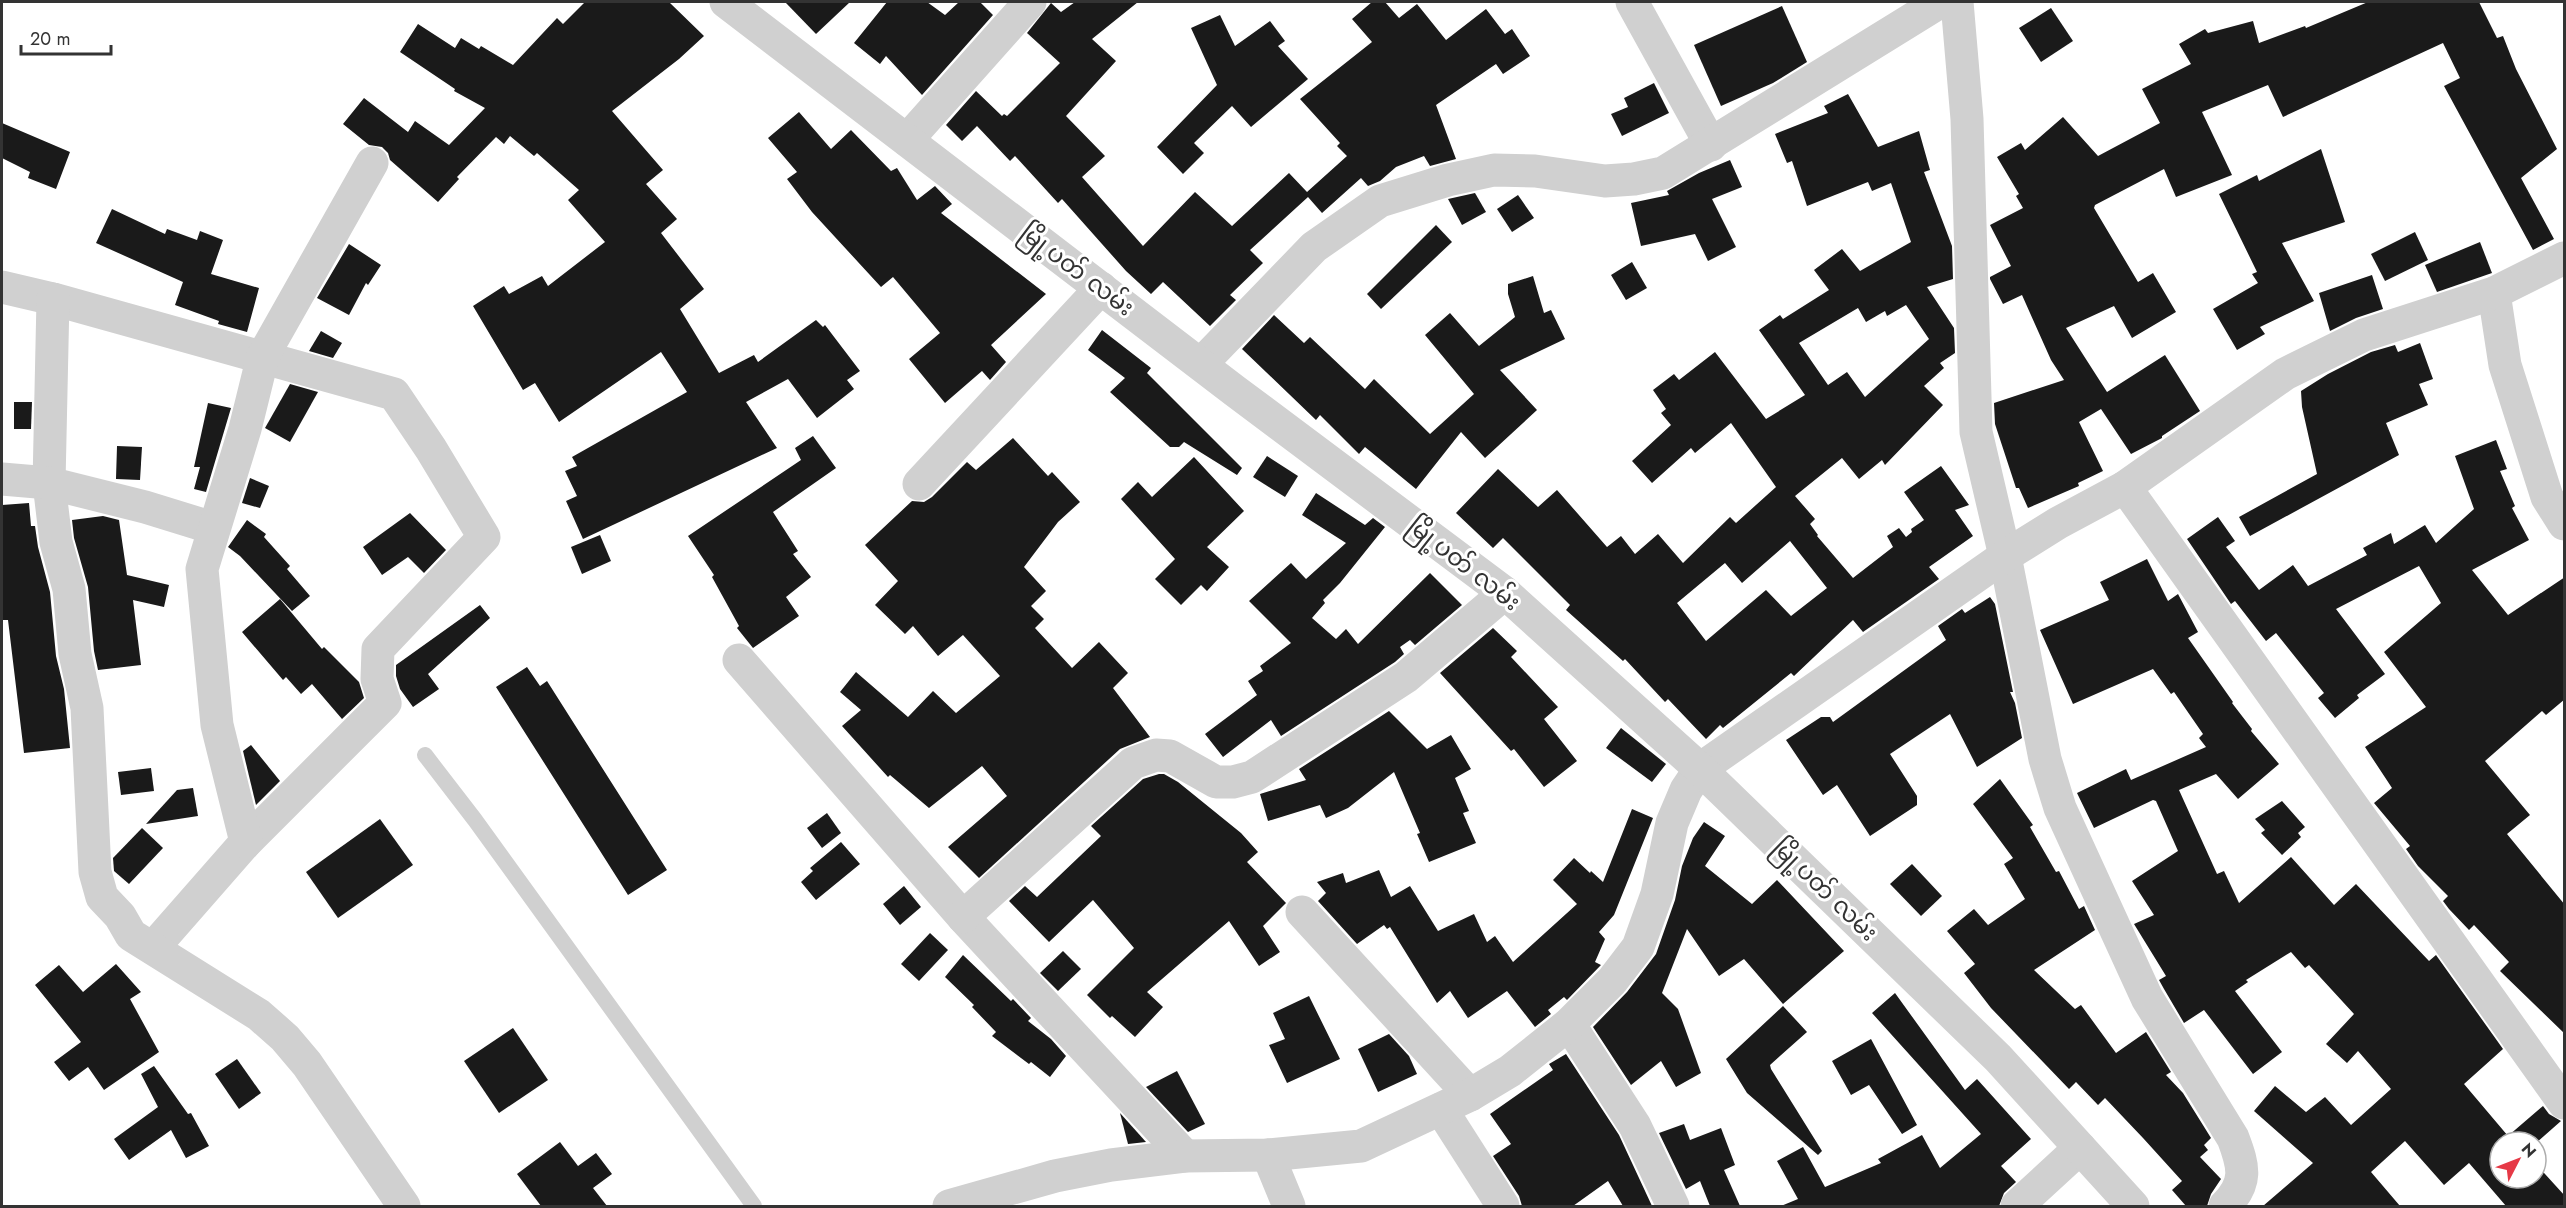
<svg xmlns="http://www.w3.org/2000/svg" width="2566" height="1208" font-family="Jost,'Noto Sans Myanmar',sans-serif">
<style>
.building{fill:#1a1a1a;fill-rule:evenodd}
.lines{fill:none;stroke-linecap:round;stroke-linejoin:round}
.service{stroke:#d0d0d0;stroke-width:16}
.minor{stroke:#d0d0d0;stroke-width:33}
.tertiary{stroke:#d0d0d0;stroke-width:33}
.labels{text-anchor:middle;stroke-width:6;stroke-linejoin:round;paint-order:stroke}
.street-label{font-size:24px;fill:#333;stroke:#fff}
</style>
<rect width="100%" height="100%" fill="#fff"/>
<g class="building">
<polygon points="585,2 669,2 704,36 679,59 612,111 663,170 646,184 677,219 661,233 704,289 680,309 719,373 754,355 758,362 816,320 823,327 825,325 860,371 847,380 854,389 817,418 788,379 746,402 777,448 583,539 566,501 577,496 565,471 577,466 572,457 687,392 661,352 559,422 535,383 523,390 473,306 504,286 509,294 542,276 548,286 605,242 568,200 579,190 537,153 534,156 510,136 504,144 496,137 457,177 459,179 438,202 390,160 388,153 382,147 369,145 343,124 364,98 408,132 415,121 449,145 485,108 454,91 455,89 400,52 418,24 455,48 461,38 479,49 481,46 513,65 557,18 563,24"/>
<polygon points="785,2 850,2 816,34"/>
<polygon points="887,2 927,2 945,15 959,2 980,2 993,15 922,95 886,56 880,64 854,43"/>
<polygon points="1075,2 1138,2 1092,39 1116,61 1066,116 1105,156 1082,177 1143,246 1195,192 1232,226 1289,173 1307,192 1347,156 1337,146 1340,143 1300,99 1372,42 1352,19 1372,2 1385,2 1399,18 1417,4 1446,40 1486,9 1505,34 1512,29 1530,56 1503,74 1496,64 1436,105 1456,159 1430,166 1424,156 1396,167 1380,181 1368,186 1361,178 1322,213 1308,197 1250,250 1263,263 1230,295 1236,300 1210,326 1163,282 1151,294 1126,271 1062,199 1058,203 1015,156 1010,161 977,126 962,141 946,125 976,91 1002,116 1004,114 1007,116 1060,63 1027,33 1051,3 1061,12"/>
<polygon points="2368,2 2479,2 2497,38 2503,36 2516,69 2557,149 2521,178 2554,239 2533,250 2444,86 2460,78 2443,43 2283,117 2268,85 2202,112 2232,175 2176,197 2164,169 2095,205 2094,208 2138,282 2153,273 2176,312 2132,338 2114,306 2066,328 2107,392 2165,355 2200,411 2162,436 2162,438 2131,454 2101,409 2079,422 2103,471 2078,483 2079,486 2028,508 2019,488 2016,488 1995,424 1994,403 2064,380 2051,360 2022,295 2003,304 1990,279 1990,277 2011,266 1990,225 2023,208 2016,196 2019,194 1997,157 2021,143 2025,150 2063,117 2098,156 2160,123 2142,89 2191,64 2179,44 2205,29 2208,33 2253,21 2259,43 2305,26 2306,28"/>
<polygon points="1782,6 1807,62 1773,83 1721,106 1694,45"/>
<polygon points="2051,8 2073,41 2041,62 2019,28"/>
<polygon points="1220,15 1235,46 1270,21 1285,41 1278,46 1308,79 1251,127 1232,106 1194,143 1204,153 1183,174 1157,147 1217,85 1191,28"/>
<polygon points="1654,83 1669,113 1622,136 1611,114 1628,107 1624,98"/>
<path d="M1848,94L1878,147L1919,131L1930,170L1924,172L1952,246L1953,279L1927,287L1954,328L1955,353L1940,363L1944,368L1924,386L1943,405L1885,465L1882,460L1859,479L1842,458L1795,496L1815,519L1810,524L1818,535L1817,536L1853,578L1893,547L1887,536L1899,528L1906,537L1912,532L1911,529L1924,520L1904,492L1941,466L1969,505L1955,510L1973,536L1929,567L1939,579L1863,632L1853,620L1794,676L1791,673L1723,728L1720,725L1706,739L1668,699L1665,702L1625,659L1623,661L1566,610L1570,605L1503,538L1493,548L1456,513L1498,469L1538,507L1557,490L1607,547L1621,536L1635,554L1658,534L1683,563L1730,517L1736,523L1776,487L1731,423L1695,453L1691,448L1652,483L1632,461L1671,425L1661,413L1666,409L1653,390L1674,374L1679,380L1715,352L1766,419L1805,395L1759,330L1780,315L1783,319L1829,290L1814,270L1842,249L1860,271L1911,242L1891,183L1872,191L1868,182L1807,206L1792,161L1787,163L1775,134L1828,113L1824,106ZM1906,305L1929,339L1865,397L1847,372L1828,385L1799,343L1858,308L1866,322L1885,311L1887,316ZM1790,541L1827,588L1791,616L1766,590L1706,641L1677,603L1725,563L1742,583Z"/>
<polygon points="799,112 831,149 851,130 891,171 897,168 917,200 935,186 952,204 941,213 1046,294 991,345 1006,362 990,380 982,371 945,403 909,359 940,333 893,277 881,287 812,212 787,179 797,172 768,138"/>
<polygon points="2,123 70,152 56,189 28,178 30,172 2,158"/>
<polygon points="2321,149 2345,222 2282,243 2314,301 2260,327 2265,334 2237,350 2213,309 2258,283 2252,274 2257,272 2219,194 2257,175 2259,181"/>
<polygon points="1730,160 1742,187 1712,199 1736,247 1708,261 1695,234 1641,246 1631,203 1669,195 1667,191 1699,173"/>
<polygon points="1475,193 1486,212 1462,225 1448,199"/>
<polygon points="1518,195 1534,218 1512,232 1497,209"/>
<polygon points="112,209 165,234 167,229 197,240 200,231 223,240 211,274 259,288 247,332 218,324 219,321 175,305 183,282 96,243"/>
<polygon points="1436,225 1452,242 1381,309 1367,294"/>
<polygon points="2415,232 2428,260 2385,281 2371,254"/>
<polygon points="2480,242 2492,273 2437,292 2425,265"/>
<polygon points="349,244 381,265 368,285 366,283 349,315 317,298"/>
<polygon points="1632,262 1647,288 1626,300 1611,275"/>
<polygon points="2372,275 2383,309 2356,318 2330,331 2319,293"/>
<polygon points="1533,276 1544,313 1551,310 1565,339 1500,370 1537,410 1485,458 1461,432 1416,489 1365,447 1359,454 1320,415 1316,420 1242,349 1274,315 1304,343 1310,337 1365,389 1374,379 1430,434 1474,394 1425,335 1450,313 1479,346 1515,317 1508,294 1508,284"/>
<polygon points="1102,330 1151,368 1147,373 1242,468 1237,475 1184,442 1179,447 1170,447 1110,392 1125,378 1088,350"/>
<polygon points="321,331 342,343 333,358 309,351"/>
<polygon points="2420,343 2433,379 2419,384 2428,405 2386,423 2399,455 2250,536 2239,517 2317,474 2302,407 2301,391 2328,374 2371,352 2395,345 2398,352"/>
<polygon points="290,384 318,392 290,442 265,428"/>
<polygon points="14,402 32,402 31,429 14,429"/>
<polygon points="208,403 231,408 206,492 194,489 200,467 194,467"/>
<polygon points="813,436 836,468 773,512 798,551 793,554 811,577 786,597 799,616 753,648 737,628 739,626 712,577 714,575 688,536 801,460 795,448"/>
<polygon points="1013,438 1048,476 1052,472 1080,502 1058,522 1024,567 1046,591 1031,606 1044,619 1035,628 1072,668 1099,642 1128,673 1113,688 1150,737 1120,749 979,878 948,847 1007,796 982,766 929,808 890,775 888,777 842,726 861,710 840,692 856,672 908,717 933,691 956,713 1000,676 963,635 938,656 913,626 905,634 875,605 898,581 865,545 912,501 924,502 932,497 967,462 976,470"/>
<polygon points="2496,440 2507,469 2500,471 2515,506 2512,508 2529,540 2472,570 2508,615 2565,577 2565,699 2546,715 2542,711 2485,761 2530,815 2507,834 2565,905 2565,1034 2500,971 2509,962 2474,925 2469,930 2449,909 2443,901 2448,896 2418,866 2406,849 2410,846 2374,803 2392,788 2365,747 2426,707 2384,652 2441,603 2419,566 2336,609 2385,674 2357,695 2359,698 2335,718 2318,698 2324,693 2276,633 2266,641 2235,601 2231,604 2187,539 2218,517 2235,541 2226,547 2259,590 2293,565 2308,586 2367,555 2363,548 2391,533 2394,544 2425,525 2436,543 2474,509 2455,456"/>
<polygon points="117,446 142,447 140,480 116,479"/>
<polygon points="1267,456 1298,476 1285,497 1253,477"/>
<polygon points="1194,457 1244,511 1207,547 1229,567 1207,591 1201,585 1181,605 1155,579 1175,559 1121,499 1138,482 1152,497"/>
<polygon points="250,478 269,486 260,508 242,503"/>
<polygon points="1316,493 1365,525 1373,518 1385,527 1340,583 1323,600 1325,603 1312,618 1336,639 1346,629 1358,644 1430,573 1462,605 1415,645 1410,640 1400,647 1404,654 1395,662 1281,736 1271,720 1223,757 1205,734 1257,695 1248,681 1263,671 1260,666 1291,643 1249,601 1291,563 1306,579 1346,543 1302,515"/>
<polygon points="29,503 31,526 35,526 38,547 50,592 56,656 64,689 70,748 24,753 8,620 2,620 2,505"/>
<polygon points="410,513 446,550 424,573 408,557 382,575 363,547"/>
<polygon points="103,516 119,520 127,575 169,585 164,607 133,600 141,665 98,670 94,651 88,587 74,538 72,520"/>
<polygon points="247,520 266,534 264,537 290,566 287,569 310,596 292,611 240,556 228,547"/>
<polygon points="600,535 611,561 582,574 571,547"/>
<polygon points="2147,559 2168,601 2178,594 2198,632 2188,638 2233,702 2232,703 2252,729 2251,731 2279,764 2238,799 2216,774 2179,790 2217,874 2224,871 2239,903 2291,857 2334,905 2356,884 2429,961 2436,955 2503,1049 2464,1084 2508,1136 2543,1106 2549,1114 2561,1121 2536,1143 2500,1142 2500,1178 2536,1178 2536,1164 2565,1196 2565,1206 2506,1206 2469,1163 2444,1185 2405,1141 2371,1172 2400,1206 2263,1206 2313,1163 2254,1111 2275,1086 2306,1112 2325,1097 2351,1125 2391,1089 2358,1051 2347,1063 2326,1044 2354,1014 2309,965 2305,968 2291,952 2246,980 2248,982 2235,991 2282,1052 2253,1074 2204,1010 2184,1023 2164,989 2159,980 2166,976 2134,924 2154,915 2132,881 2178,851 2156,801 2153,800 2094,828 2077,793 2126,769 2131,780 2206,747 2199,738 2203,734 2174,692 2171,694 2153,669 2073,704 2040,630 2109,600 2100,582"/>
<polygon points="1990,597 1995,604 2013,692 2010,692 2015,703 2022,738 1977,767 1950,714 1890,754 1917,796 1917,805 1870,836 1837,785 1823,795 1786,740 1821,717 1830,717 1833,722 1946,640 1938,626 1962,609 1965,613"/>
<polygon points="280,599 322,649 324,647 359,682 364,698 342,719 312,684 301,694 286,677 283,680 242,632"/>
<polygon points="480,605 490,618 428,674 439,689 413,707 400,689 396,676 396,665"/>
<polygon points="1493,628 1517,651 1511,657 1558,707 1544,719 1577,761 1544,787 1514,749 1511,751 1440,673"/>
<polygon points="527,667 540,686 547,681 667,870 628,895 496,687"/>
<polygon points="1389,711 1427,749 1451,735 1471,769 1455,778 1469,811 1463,813 1476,843 1429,862 1417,834 1420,833 1394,772 1348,808 1326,818 1320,805 1268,821 1260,794 1306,780 1299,769"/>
<polygon points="1621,728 1666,764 1652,782 1606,748"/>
<polygon points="251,745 280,781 256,805 243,751"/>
<polygon points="151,768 154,791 121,795 118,772"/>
<polygon points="1159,774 1164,774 1178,782 1241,833 1258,852 1247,862 1286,903 1263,926 1280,952 1259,966 1229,921 1147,992 1163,1007 1135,1037 1112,1016 1110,1018 1087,995 1134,948 1093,900 1049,942 1009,901 1025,886 1037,897 1101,836 1091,826 1143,779"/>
<polygon points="2000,779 2033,825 2030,827 2056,872 2059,871 2079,909 2084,906 2095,930 2034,970 2075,1009 2081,1005 2116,1053 2146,1032 2171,1072 2166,1075 2183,1093 2211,1138 2204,1145 2208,1150 2200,1157 2221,1179 2211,1194 2207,1206 2186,1206 2172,1190 2182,1181 2143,1138 2105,1098 2098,1105 2076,1082 2069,1089 1991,1008 1964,973 1975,964 1947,931 1974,909 1988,925 2025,899 2004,864 2013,858 1973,804"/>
<polygon points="193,788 198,816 146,824 177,790"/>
<polygon points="2282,801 2305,827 2298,833 2301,837 2282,855 2261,833 2265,830 2255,819"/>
<polygon points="1632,809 1653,818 1614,915 1599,932 1605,939 1595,962 1601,965 1567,1000 1564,997 1548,1010 1551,1014 1535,1027 1507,991 1468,1018 1450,991 1437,1003 1390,927 1387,929 1384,925 1357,944 1318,901 1326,893 1317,882 1343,873 1346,883 1379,870 1391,897 1410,886 1438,931 1474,914 1487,942 1495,936 1513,962 1577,904 1553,880 1574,858 1590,873 1591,871 1603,882"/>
<polygon points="827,813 841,833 822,848 807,828"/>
<polygon points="380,819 413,865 338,918 306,872"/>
<polygon points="1704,822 1725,836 1705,866 1752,904 1777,880 1844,951 1783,1004 1744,959 1719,976 1687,929 1662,993 1678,1009 1701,1073 1676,1087 1661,1061 1631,1085 1593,1027 1627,992 1656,954 1675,900 1682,866 1693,838"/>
<polygon points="142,828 163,848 129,884 114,871 113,858"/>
<polygon points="841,842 860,864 816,900 801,882 813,871 810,868"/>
<polygon points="1912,864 1942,896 1921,916 1890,884"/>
<polygon points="904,886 921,907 900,925 883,904"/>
<polygon points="930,933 948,950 919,981 901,964"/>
<polygon points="1063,951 1081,969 1058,991 1040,973"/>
<polygon points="963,955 1011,1001 1013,999 1031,1018 1028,1021 1051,1039 1066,1056 1050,1077 1031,1062 1029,1064 992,1036 996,1032 972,1007 974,1005 945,977"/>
<polygon points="116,964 141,992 130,999 159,1052 104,1090 88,1067 69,1081 54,1062 81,1042 35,985 59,965 83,992"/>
<polygon points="1895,993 1965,1090 1977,1079 2031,1139 2001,1166 2016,1182 2004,1193 1999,1206 1781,1206 1798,1199 1777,1161 1803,1147 1825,1187 1881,1163 1878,1159 1922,1135 1940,1168 1981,1134 1872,1013"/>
<polygon points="1309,996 1340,1059 1287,1083 1269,1045 1285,1039 1273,1013"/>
<polygon points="1783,1006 1807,1032 1770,1065 1771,1069 1822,1151 1818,1155 1747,1093 1726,1059"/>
<polygon points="513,1028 548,1080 499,1113 464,1061"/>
<polygon points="1389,1034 1409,1056 1417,1074 1378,1092 1358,1049"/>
<polygon points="1871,1039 1917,1125 1902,1134 1869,1085 1851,1095 1832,1061"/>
<polygon points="1566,1054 1619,1135 1652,1206 1623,1206 1608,1181 1573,1206 1522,1206 1519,1196 1493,1156 1511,1144 1490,1114 1553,1070 1549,1064"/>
<polygon points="237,1059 261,1093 239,1109 215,1074"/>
<polygon points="154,1066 188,1114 191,1113 209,1146 186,1158 171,1130 129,1160 114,1139 158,1107 141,1074"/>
<polygon points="1177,1071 1205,1124 1188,1132 1146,1087"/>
<polygon points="1120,1113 1146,1142 1128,1144"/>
<polygon points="1684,1124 1690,1140 1721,1128 1735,1165 1724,1170 1740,1206 1710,1206 1700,1181 1686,1189 1659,1133"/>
<polygon points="560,1142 578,1166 596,1153 612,1174 593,1188 607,1206 541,1206 517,1174"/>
</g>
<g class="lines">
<polyline class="service" points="425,755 475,820 754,1206"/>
<g class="minor">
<polyline points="1632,2 1711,145"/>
<path d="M1957,2L1967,119L1976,432L2005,556L2045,759L2060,808L2147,998L2233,1138C2244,1167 2248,1183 2225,1206"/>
<polyline points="907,140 1030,2"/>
<polyline points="2,287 53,299 394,394 431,449 484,537 378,649 377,679 385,703 246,842 153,948"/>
<polyline points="2494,293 2505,365 2547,497 2564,524"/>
<polyline points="53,299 49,483 56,542 69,589 75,654 87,708 95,872 102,897 120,916 131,935 259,1015 285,1038 307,1064 404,1206"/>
<polyline points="1201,364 1314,247 1380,201 1448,180 1494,170 1535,171 1605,181 1634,179 1663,173 1940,2"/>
<polyline points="2,479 49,483 145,507 213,528"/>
<polyline points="919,484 1101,288"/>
<polyline points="2125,487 2564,1103"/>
<polyline points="739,660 963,917 1185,1156"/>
<polyline points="246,842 217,725 202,569 245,429 263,356 372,163"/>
<polyline points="1302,912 1470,1095"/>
<polyline points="963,917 1133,763 1156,755 1170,756 1216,782 1233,782 1252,777 1406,677 1505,593"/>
<polyline points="1569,1024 1635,1126 1673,1206"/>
<polyline points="1441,1109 1503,1206"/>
<polyline points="1268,1155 1289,1206"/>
<polyline points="949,1206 1055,1176 1111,1165 1185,1156 1268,1155 1361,1146 1470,1095 1510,1071 1569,1024 1612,981 1638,947 1657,894 1672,823 1686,790 1700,769 2005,556 2058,523 2125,487 2285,374 2364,335 2494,293 2564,258"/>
<polyline points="2017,1206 2080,1148"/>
</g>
<polyline class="tertiary" points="726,2 1235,391 1505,593 1700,769 1998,1058 2133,1206"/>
</g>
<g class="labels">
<g class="street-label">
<text transform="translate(1077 270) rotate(37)" y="8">မြို့ပတ် လမ်း</text>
<text transform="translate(1464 564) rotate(38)" y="8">မြို့ပတ် လမ်း</text>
<text transform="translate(1825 890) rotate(44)" y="8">မြို့ပတ် လမ်း</text>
</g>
</g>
<rect width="2566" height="1208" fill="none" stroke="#333333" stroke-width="6"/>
<g transform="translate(2518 1160) rotate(48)"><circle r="28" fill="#ffffff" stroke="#adadad" stroke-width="1.5"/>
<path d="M0-4.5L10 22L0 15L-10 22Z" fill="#e63946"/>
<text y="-9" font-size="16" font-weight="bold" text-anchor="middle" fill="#333333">N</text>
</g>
<path d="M21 45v9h90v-9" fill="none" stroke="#333333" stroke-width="3"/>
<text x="30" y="45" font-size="18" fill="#333333" stroke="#ffffff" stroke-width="4.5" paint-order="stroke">20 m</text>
</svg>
